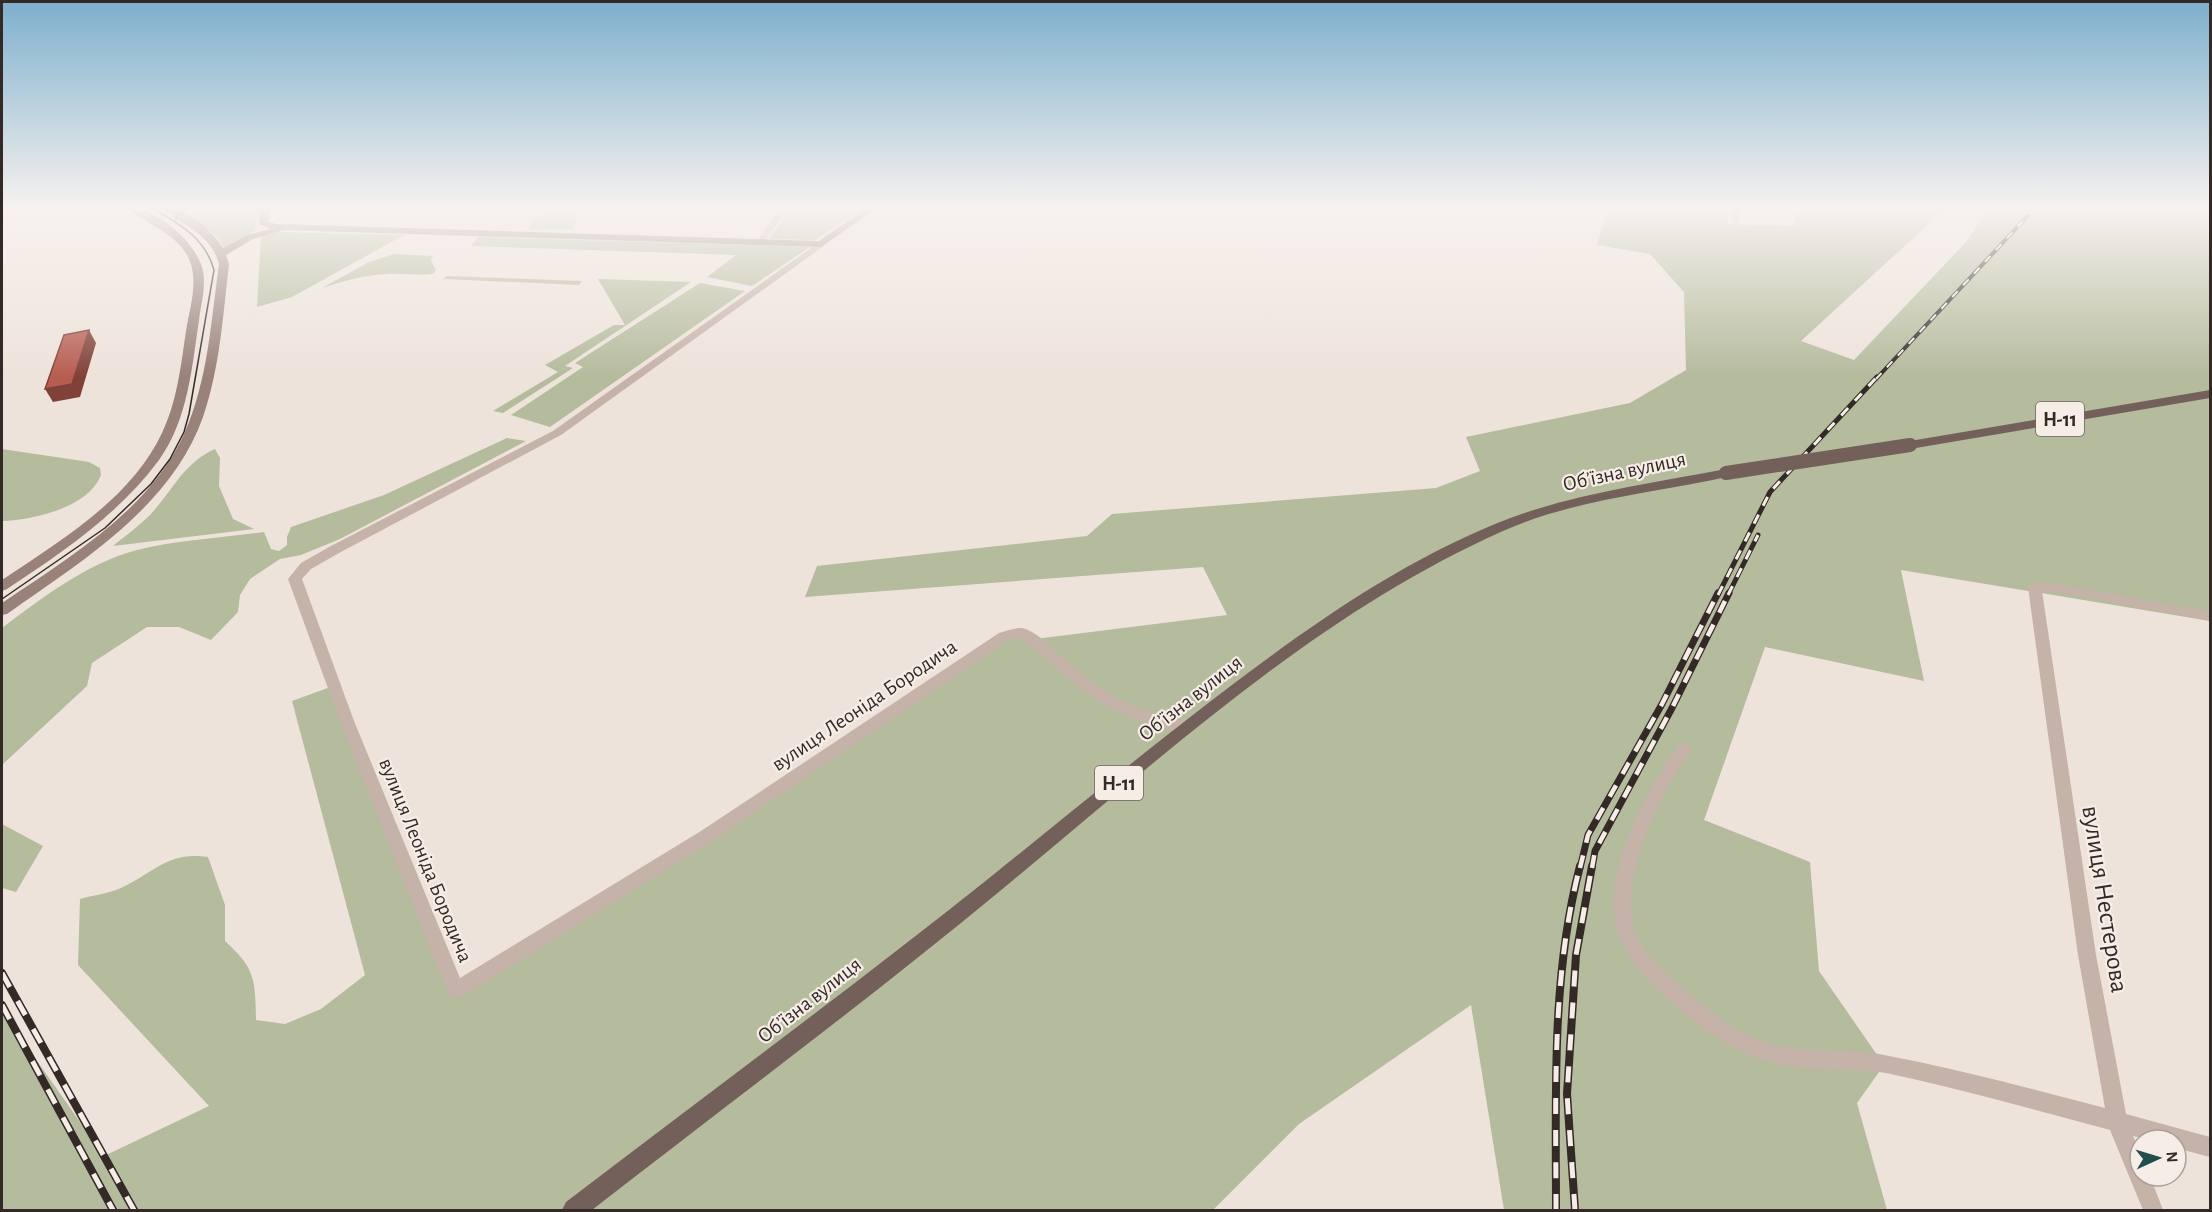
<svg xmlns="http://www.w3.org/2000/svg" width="2212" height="1212" font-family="'Alegreya Sans',sans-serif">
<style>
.green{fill:#b5bb9d}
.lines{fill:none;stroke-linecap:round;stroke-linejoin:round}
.street{fill:#c5b2a9;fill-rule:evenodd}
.secondary{fill:#98827a;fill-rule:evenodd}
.primary{fill:#73605a;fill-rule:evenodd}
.tram{stroke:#332a28;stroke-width:1.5}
.rail-far3-casing{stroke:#332a28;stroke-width:4}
.rail-far2-casing{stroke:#332a28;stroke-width:5}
.rail-far1-casing{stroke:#332a28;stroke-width:7}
.rail-casing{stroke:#332a28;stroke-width:8}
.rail-far3{stroke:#f7ede7;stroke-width:2;stroke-dasharray:8;stroke-linecap:butt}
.rail-far2{stroke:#f7ede7;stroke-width:3;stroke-dasharray:10;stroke-linecap:butt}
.rail-far1{stroke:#f7ede7;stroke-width:4.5;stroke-dasharray:13;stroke-linecap:butt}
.rail{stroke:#f7ede7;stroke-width:5;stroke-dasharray:16;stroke-linecap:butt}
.primary-bridge{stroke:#73605a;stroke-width:14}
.shaded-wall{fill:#804138}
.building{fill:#b75d50;stroke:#804138;stroke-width:1.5}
.labels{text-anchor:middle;stroke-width:4.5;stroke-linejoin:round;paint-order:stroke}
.shield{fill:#f7ede7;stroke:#6e6461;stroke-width:1.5}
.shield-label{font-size:20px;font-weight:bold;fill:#332a28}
.street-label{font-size:21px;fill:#332a28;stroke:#f7ede7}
.near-street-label{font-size:26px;fill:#332a28;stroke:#f7ede7}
</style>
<rect width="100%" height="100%" fill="#eee3db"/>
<g class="green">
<polygon points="201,207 258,207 255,231 224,247 216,236 185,214"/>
<polygon points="791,207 865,207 815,240 769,239"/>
<path d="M1595,207H1727L1728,224L1794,226L1796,214H1803L1802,207H1823L1837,214L1877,207H1947L1801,341L1854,360L1966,242L1990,207H2210V621L1901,570L1924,681L1765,647L1704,820L1810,862L1819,971L1884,1065L1857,1103L1887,1210H1504L1471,1005L1299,1124L1213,1210H2V1011L104,1156L209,1106L78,965L80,899C94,895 112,893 125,886C155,871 170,851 208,857L225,905V941C256,969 255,980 256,1020L285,1024L321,1009L365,975L292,701L336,685L456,990L1004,636L1035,639L1227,615L1203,567L805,597L817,566L1087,536L1112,514L1436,488L1480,471L1466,437L1630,403L1686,370L1684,292L1650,254L1597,245L1607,210Z"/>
<polygon points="554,211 574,211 576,221 573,229 529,230 533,220"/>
<polygon points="277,232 404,235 292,297 257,307 261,236"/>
<polygon points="478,237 810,247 752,286 707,277 736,255 471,246"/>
<path d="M394,254L433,256L431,261L436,270L433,274C418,276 402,273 387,274C364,275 344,281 322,288L369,262Z"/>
<polygon points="447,276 582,281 579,285 443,279"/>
<polygon points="598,279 691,282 565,366 573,368 503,413 493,411 558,372 545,365 614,325 625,325"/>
<polygon points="700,283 745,291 550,427 511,415 583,367 575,363"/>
<path d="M507,438L526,441L340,539L301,555L280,559L250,579L240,595L238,612L211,640L179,627H147L92,663L87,686L2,765V628C42,598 87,563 137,550C177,540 222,538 264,532L271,549L279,551L287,545V537L291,527L384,495Z"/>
<path d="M2,449L89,462L100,468L101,475C88,508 33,520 2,521Z"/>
<path d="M215,449L220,458L219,486L233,519L254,529L113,546C125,536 139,526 150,515C172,492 183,463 215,449Z"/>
<polygon points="2,824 43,846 16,892 2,888"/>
</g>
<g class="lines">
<g class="street">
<polygon points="781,207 789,207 763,244 757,244 756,242"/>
<polygon points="1731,207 1739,207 1739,224 1732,222"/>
<path d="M821,241L825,244L824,246L561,435L339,553L311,569L302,579L354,721L460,978L701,831L999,633C1007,631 1018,626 1026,629C1041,635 1053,650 1065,660C1105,694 1138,715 1191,720L1196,721L1199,725L1196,729H1171L1152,725L1113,710L1083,690L1021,638L1008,640L713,841L463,996L456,998L449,996L340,721L288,579L301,563L329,547L553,431Z"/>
<path d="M2035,583H2053L2210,612V621L2053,591H2042L2096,955L2126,1114L2210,1137V1157L2176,1148V1140H2149L2133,1136L2140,1152V1176H2150L2163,1210H2143L2110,1130C2036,1110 1961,1089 1886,1073C1849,1066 1810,1073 1773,1063C1735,1053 1701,1029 1673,1003C1654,986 1634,969 1623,945C1593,883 1644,795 1679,744H1689L1692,748C1684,763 1673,776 1666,791C1645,830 1616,899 1640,942C1650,961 1668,975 1683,988C1708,1011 1738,1035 1771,1044C1808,1055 1846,1047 1884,1055C1958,1069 2032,1089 2105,1108L2078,955L2028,587Z"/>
</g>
<g class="secondary">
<path d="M127,207C155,207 197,242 203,271C206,287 201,304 199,320C192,367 188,420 159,460C119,514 63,552 7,589L2,591V580C60,541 131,499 162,433C177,402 181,365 186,331C190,306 200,278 187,255C173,231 146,225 127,207Z"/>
<path d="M161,207C184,207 211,228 223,248L247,235L271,229L259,224L260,207H270L269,222L276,224L819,241L868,207H879L821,247L284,230L253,239L226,255L229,264C223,315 220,368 203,417C171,507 82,561 7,614L2,615V603C68,558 150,510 184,434C208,381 211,321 219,264C210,232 183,227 161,207Z"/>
</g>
<g class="primary">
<polygon points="2210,390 2210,398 1910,449 1904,445 1910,441"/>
<path d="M1726,469L1731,470L1733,473L1731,476C1655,493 1575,499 1503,531C1314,615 1158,761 1000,891C867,1001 728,1104 592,1210H562L566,1202C708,1093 853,987 993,875C1071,812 1148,749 1228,688C1311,625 1398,564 1495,524C1568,494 1649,484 1726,469Z"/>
</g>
<g class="tram">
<polyline points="152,208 175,207"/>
<polyline points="175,222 178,214 191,207"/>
<path d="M2,599L105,528L151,484L170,459L184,432L189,414L214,270C205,237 178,223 150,207"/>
</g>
<g class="rail-far3-casing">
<polyline id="rail-far3" points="1876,379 2036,207"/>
</g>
<g class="rail-far2-casing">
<g id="rail-far2">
<polyline points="1718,595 1770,492 1877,377"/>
<polyline points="1728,595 1758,535"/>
</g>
</g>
<g class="rail-far1-casing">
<g id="rail-far1">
<polyline points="1580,868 1588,835 1662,704 1718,593"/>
<polyline points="1592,868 1595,851 1672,708 1729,593"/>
</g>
</g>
<g class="rail-casing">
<g id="rail">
<polyline points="2,973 134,1210"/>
<polyline points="2,1005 113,1210"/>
<path d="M1556,1210C1556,1096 1551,977 1580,866"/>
<polyline points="1575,1210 1567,1094 1576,955 1592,866"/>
</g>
</g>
<use href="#rail-far3" class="rail-far3"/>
<use href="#rail-far2" class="rail-far2"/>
<use href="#rail-far1" class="rail-far1"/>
<use href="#rail" class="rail"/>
<polyline class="primary-bridge" points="1726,473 1910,445"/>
</g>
<polygon class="shaded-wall" points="89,330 96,343 80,397 53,402 45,389"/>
<polygon class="building" points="89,330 72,384 45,389 64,335"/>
<linearGradient id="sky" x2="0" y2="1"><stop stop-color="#7dafcd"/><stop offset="0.55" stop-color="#f7f2ef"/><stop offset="1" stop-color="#f7f2ef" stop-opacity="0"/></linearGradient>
<rect width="2212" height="377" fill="url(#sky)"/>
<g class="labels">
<g class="shield">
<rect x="2036" y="402" width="48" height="34" rx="4.5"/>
<rect x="1095" y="766" width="48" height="34" rx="4.5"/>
</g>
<g class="shield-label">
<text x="2060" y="426">Н-11</text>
<text x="1119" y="790">Н-11</text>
</g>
<g class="street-label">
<text transform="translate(1624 471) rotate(-12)" y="7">Обʼїзна вулиця</text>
<text transform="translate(1190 698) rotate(-38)" y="7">Обʼїзна вулиця</text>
<text transform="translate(864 705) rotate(-34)" y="7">вулиця Леоніда Бородича</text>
<text transform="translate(426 860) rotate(68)" y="7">вулиця Леоніда Бородича</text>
<text transform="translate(809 1000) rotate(-38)" y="7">Обʼїзна вулиця</text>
</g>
<g class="near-street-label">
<text transform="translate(2106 899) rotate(81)" y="9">вулиця Нестерова</text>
</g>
</g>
<rect width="2212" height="1212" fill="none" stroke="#332a28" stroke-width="6"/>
<g transform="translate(2158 1158) rotate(86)"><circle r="28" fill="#f7ede7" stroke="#a99f9b" stroke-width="1.5"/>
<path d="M0-4.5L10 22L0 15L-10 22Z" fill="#224f4d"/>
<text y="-9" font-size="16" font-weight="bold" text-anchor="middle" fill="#332a28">N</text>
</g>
</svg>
